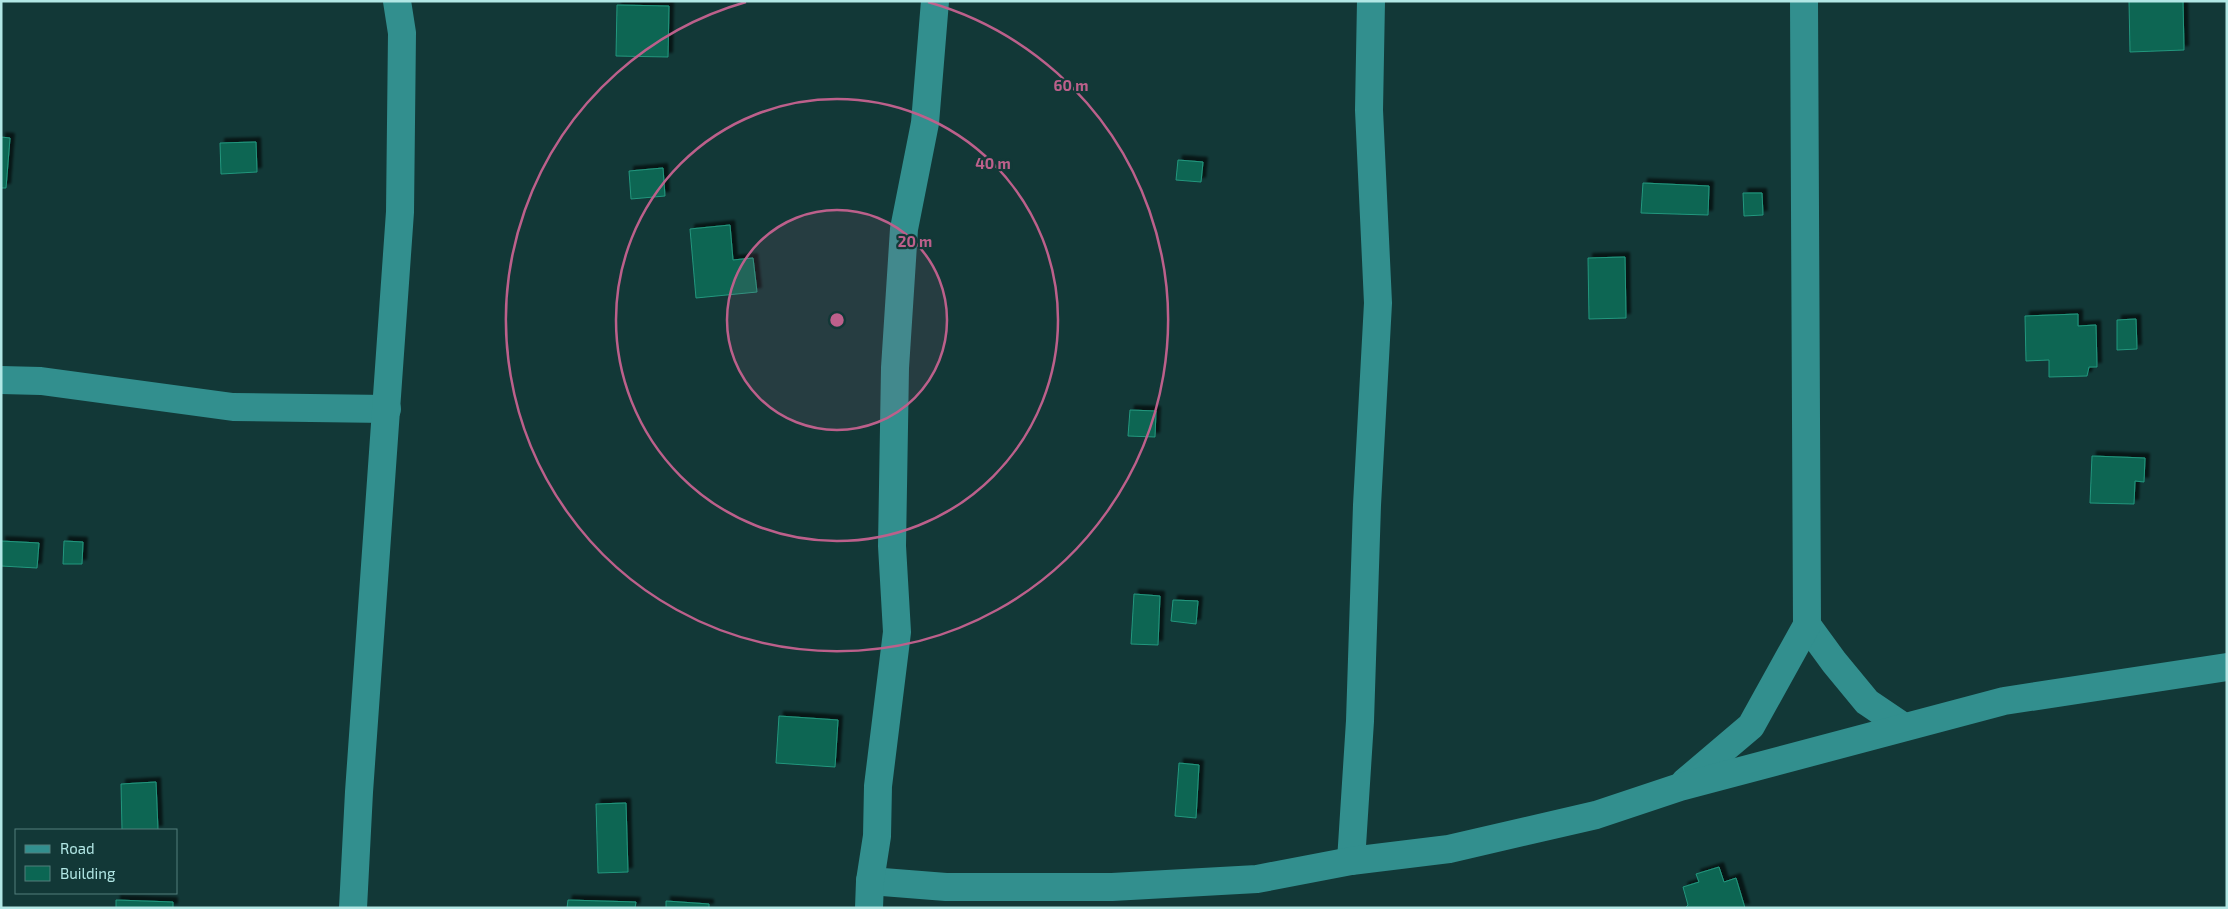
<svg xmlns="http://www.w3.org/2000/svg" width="2228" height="909" font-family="'Exo 2',sans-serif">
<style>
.building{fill:#0b6653;stroke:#23977e;filter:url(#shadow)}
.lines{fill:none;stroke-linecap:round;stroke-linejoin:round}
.minor{stroke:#328f8e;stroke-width:28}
.ring{fill:none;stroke:#bc608b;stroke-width:2.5}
.centre{fill:#bc608b;stroke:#123837;stroke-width:2.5}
.ring-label{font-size:15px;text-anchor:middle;font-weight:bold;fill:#bc608b;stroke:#123837;stroke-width:4.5;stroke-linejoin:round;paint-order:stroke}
</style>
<defs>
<filter id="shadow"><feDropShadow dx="4.5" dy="-4.5" stdDeviation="1" flood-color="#0009"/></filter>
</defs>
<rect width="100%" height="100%" fill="#123837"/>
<g class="building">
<polygon points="2129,1 2183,1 2184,50 2130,52"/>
<polygon points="617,5 669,6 668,57 616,56"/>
<polygon points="1,137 10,138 6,188 1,188"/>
<polygon points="256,142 257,172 221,174 220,143"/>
<polygon points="1178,160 1203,162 1201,182 1176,180"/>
<polygon points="663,168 665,196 631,199 629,171"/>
<polygon points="1643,183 1709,186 1708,215 1641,213"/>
<polygon points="1743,193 1762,193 1763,215 1744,216"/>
<polygon points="730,225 733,260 753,258 757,292 696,298 690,229"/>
<polygon points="1625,257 1626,318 1589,319 1588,258"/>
<polygon points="2078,314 2078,326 2096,325 2097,367 2089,367 2087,376 2049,377 2049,360 2026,361 2025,316"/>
<polygon points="2136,319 2137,349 2117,350 2117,320"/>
<polygon points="1130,410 1156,411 1155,437 1128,436"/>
<polygon points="2092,456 2145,458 2144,482 2135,481 2134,504 2090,503"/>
<polygon points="1,541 39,543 37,568 1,566"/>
<polygon points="64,541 83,542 82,564 63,564"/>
<polygon points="1134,594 1160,596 1158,645 1131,644"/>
<polygon points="1173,600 1198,601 1196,624 1171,621"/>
<polygon points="779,716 838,720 835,767 776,763"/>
<polygon points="1179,763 1199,765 1196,818 1175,816"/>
<polygon points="156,782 158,830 122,830 121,784"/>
<polygon points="626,803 628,872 598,873 596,804"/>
<polygon points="1719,867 1724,882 1736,878 1745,908 1685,908 1688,905 1683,887 1699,882 1696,874"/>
<polygon points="116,900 173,902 173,908 116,908"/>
<polygon points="568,900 636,902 635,908 567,908"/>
<polygon points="666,901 709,904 709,908 666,908"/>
</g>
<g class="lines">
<g class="minor">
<polyline points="1,380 41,381 233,407 387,409"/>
<polyline points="1807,625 1834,662 1867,702 1904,727"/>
<polyline points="1685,782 1751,726 1807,625 1804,1"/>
<polyline points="1351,861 1360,721 1367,505 1378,303 1369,110 1371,1"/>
<polyline points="870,881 946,887 1112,887 1257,879 1351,861 1449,849 1596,815 1680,787 2004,701 2227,667"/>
<polyline points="353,908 359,792 400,212 402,33 397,1"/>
<polyline points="869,908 870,881 877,836 878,786 897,632 892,546 895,368 904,229 925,123 935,1"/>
</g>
</g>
<circle cx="837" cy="320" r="110" fill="#bc608b" fill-opacity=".12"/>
<g class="ring">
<circle cx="837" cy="320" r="110"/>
<circle cx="837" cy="320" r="221"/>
<path d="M928 2A331 331 0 1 1 746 2"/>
</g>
<circle cx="837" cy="320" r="8" class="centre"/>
<g class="ring-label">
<text x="1071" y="91">60 m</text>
<text x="993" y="169">40 m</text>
<text x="915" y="247">20 m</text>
</g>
<rect width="2228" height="909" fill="none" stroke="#b2e7e5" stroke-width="5"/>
<rect x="15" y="829" width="162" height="65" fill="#123837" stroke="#527e7d"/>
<rect x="25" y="845" width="25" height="8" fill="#328f8e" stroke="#527e7d"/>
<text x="60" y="854" font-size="15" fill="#b2e7e5">Road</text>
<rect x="25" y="866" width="25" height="15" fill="#0b6653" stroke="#527e7d"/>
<text x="60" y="879" font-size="15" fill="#b2e7e5">Building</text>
</svg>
